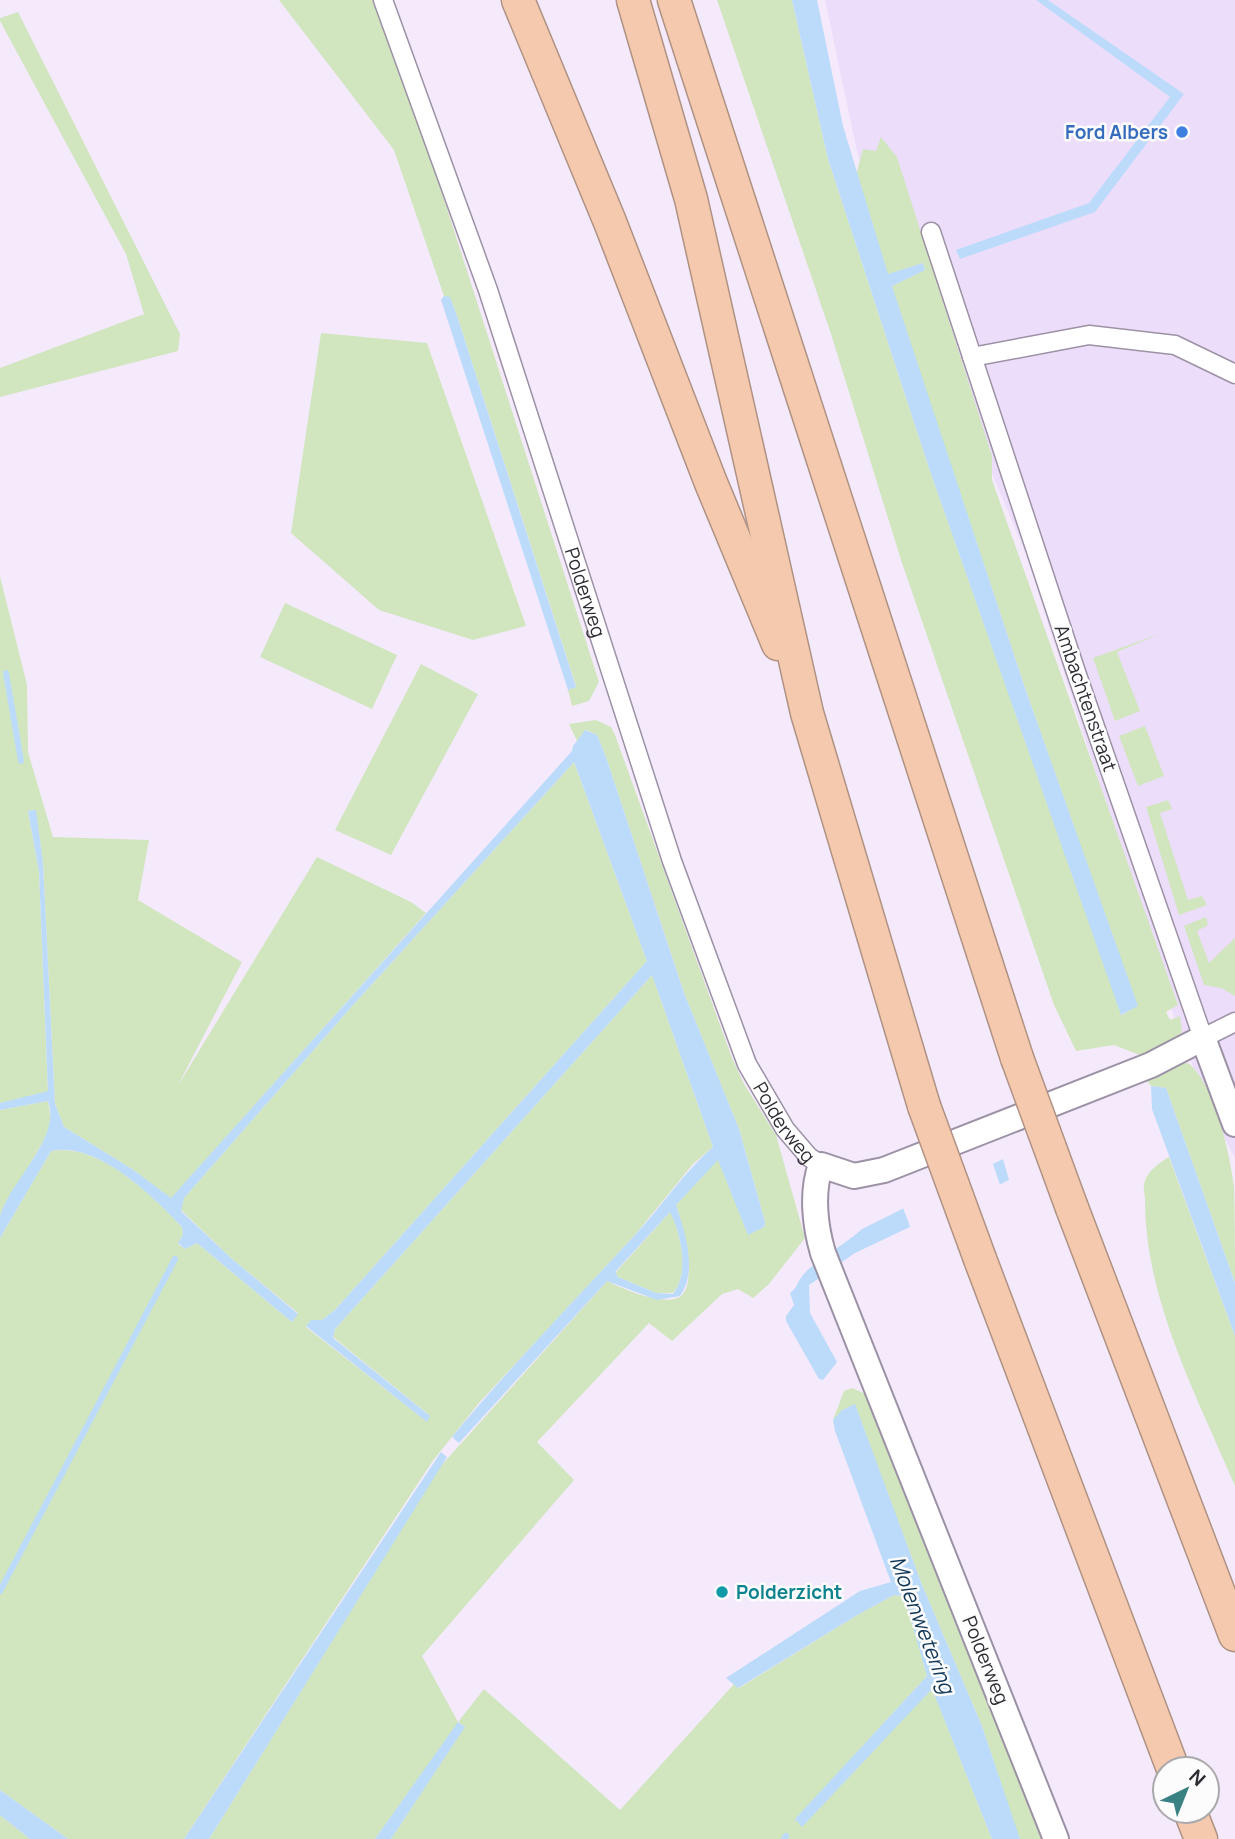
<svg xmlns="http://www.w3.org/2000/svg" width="1235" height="1839" font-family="Manrope,sans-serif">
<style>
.built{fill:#ecddfa}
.green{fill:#d1e6bf}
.water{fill:#bcdbfa;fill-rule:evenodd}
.pier{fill:#f4eafc}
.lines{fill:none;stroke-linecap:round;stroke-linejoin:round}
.stream{stroke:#bcdbfa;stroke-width:6}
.street-casing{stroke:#9c91a5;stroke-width:21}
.secondary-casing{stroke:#9c91a5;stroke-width:28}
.highway-casing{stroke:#af9283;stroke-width:35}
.street{stroke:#fff;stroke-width:18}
.secondary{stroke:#fff;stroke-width:24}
.highway{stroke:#f4c9ae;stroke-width:32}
.highway-bridge-casing{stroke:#af9283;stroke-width:35;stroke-linecap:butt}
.highway-bridge{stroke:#f4c9ae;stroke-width:32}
.shop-dot{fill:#3f7fe0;stroke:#fcfcfc;stroke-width:2.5}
.culture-dot{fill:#0f9aa8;stroke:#fcfcfc;stroke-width:2.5}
.labels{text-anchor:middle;stroke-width:5;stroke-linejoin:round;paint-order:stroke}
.shop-label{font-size:19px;font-weight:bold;fill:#366cbe;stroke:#fcfcfc;text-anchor:end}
.street-label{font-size:19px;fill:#302c34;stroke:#fcfcfc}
.culture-label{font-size:19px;font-weight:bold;fill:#0d838f;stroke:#fcfcfc;text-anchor:start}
.water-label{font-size:21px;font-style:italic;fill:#113858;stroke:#fcfcfc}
</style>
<rect width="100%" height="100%" fill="#f4eafc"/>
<polygon class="built" points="825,0 1235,0 1235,1158 1212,1114 1177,1026 1026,554 858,156"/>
<g class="green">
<polygon points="279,0 372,0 425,140 599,682 589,701 572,706 568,690 576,686 457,316 450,298 444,296 394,150"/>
<polygon points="717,0 792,0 828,159 929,468 1122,1015 1137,1006 1026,691 891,286 925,270 923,263 888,275 856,175 863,149 876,151 881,137 897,157 992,456 992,480 1178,1005 1166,1012 1170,1020 1180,1016 1182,1032 1174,1041 1142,1056 1114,1045 1076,1051 1054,1005 901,560 831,334"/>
<polygon points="18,12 180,334 178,351 0,397 0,368 144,314 126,254 0,21 0,18"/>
<polygon points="321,333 427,343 526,626 473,640 379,610 291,533"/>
<polygon points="0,576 27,685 28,752 53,837 149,840 138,900 242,962 177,1087 317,857 411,902 426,913 171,1199 132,1169 64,1127 55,1104 43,863 35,810 28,811 39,871 48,1092 0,1103"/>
<polygon points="285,603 397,655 372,709 260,657"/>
<polygon points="1162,633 1117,652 1140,711 1115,721 1093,658"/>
<polygon points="421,664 478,694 391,855 335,830"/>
<path d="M596,720L611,727L615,735L732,1058L744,1084L776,1135L805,1238L769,1284L753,1298L738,1289L722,1294L672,1341L649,1323L537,1442L574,1480L422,1656L458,1722L484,1689L620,1810L734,1684L739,1688L859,1614L894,1595L905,1596L927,1676L796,1819L802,1826L932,1688L992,1839H391L464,1727L459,1722L375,1839H209L439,1468L607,1281C621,1288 666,1308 681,1296C698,1282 682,1223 676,1205L718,1159L748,1234L764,1227L765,1222L739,1129L684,993L606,757L597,735L586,730L577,741L569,724Z"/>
<polygon points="1145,726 1164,776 1138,786 1119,736"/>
<path d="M574,762L647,961L335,1310L322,1320L306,1327L426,1421L429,1415L333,1337L335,1329L652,975L713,1147L693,1164L635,1235L479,1403L432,1462L184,1839H68L0,1790V1238L51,1151C98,1142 153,1195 182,1227L183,1235L178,1244L185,1249L197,1243L292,1322L298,1313L232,1259L181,1210L184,1198L353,1005Z"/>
<polygon points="1168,800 1172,809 1160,813 1188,900 1202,896 1207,905 1179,915 1146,807"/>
<polygon points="1206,917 1208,925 1197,931 1209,963 1235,938 1235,996 1221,988 1204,985 1184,926"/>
<path d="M1188,1063C1214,1082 1230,1154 1234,1186C1235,1217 1235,1251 1235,1283L1166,1088L1151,1086L1145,1078L1173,1065Z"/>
<polygon points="48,1101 51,1120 47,1135 0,1216 0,1110"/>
<path d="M1169,1157L1235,1336V1486C1197,1396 1145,1300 1145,1200C1145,1195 1143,1188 1144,1184C1147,1171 1159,1163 1169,1157Z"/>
<path d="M671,1211C680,1235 691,1272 673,1293H656L618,1277L615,1273Z"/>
<polygon points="852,1388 868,1395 1047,1839 1020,1839 1017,1832 982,1726 922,1585 854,1404 833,1420 844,1391"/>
<polygon points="0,1815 30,1839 0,1839"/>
</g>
<g class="water">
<polygon points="792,0 817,0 843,126 888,274 923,263 925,270 892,286 1026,691 1138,1006 1121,1015 929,468 828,159"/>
<polygon points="1036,0 1048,0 1184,94 1095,212 960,259 956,250 1089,203 1170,97"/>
<polygon points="444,296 450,297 457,316 576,687 568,690 441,300"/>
<path d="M585,730L597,735L606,757L684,993L739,1129L765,1222L764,1227L748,1235L718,1160L676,1205C685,1232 698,1271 680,1296L657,1300L607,1281L459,1443L452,1437C510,1367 573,1302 635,1235C662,1206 683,1173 713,1147L652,975L335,1329L333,1338L430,1416L427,1422L306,1326L311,1320H322L335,1310L647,961L574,762L353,1005L184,1198L181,1211L232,1259L298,1314L292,1322L197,1243L185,1249L178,1243L183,1235L182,1227C153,1196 97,1141 51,1151L0,1238C0,1232 0,1222 0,1216C10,1181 62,1138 48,1101L0,1110V1103L48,1091L39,871L28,811L36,810L43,863L55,1104L64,1127L132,1169L171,1198L572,751L573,746ZM670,1212C681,1233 690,1273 673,1294L656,1293L618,1277L615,1272Z"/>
<polygon points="1151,1086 1166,1088 1235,1283 1235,1336 1152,1109"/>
<path d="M1003,1159L1009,1180L855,1253L809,1285L810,1313L837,1362L823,1380L819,1379L786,1321V1316L794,1305L790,1293C798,1287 797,1282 803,1275C810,1265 848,1242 862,1229Z"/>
<polygon points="855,1404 922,1585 982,1726 1020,1839 992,1839 932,1689 802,1827 795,1819 927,1676 904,1596 894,1595 859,1614 738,1688 726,1678 860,1591 891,1582 835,1431 833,1420 842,1410"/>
<polygon points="441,1452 447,1457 209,1839 184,1839"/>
<polygon points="458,1722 465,1727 391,1839 375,1839"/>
<polygon points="0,1790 68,1839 30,1839 0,1815"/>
</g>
<polygon class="pier" points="992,1161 1001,1188 912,1232 902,1205"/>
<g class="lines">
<g class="stream">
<polyline points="6,673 21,761"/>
<polyline points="0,1591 175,1259"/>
<polyline points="784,1839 786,1836"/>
</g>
<g class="street-casing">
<g id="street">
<path id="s1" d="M383,0L488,290L672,861L747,1064L785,1129L809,1157L821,1165"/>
<polyline points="931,232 1076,672 1203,1038 1235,1022"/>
<polyline points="972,357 1089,335 1175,345 1235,374"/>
</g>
</g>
<g class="secondary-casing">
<path id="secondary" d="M1056,1839L823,1253C815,1226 811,1192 821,1165L854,1176L884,1170L1151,1065L1203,1038L1235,1124"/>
</g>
<g class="highway-casing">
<g id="highway">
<polyline points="518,0 610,222 711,483 778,644"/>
<polyline points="633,0 691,199 807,713 924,1106"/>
<polyline points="674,0 1017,1058"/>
<polyline points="1072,1208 1235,1635"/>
<polyline points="980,1259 1173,1769"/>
<polyline points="1190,1811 1201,1839"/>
</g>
</g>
<use href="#street" class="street"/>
<use href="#secondary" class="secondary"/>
<use href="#highway" class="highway"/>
<g class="highway-bridge-casing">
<g id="highway-bridge">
<polyline points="1017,1058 1072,1208"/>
<polyline points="924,1106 980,1259"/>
</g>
</g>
<use href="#highway-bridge" class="highway-bridge"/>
</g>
<circle class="shop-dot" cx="1182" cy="132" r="7"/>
<circle class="culture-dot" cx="722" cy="1592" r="7"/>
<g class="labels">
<g class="shop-label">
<text x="1168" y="139">Ford Albers</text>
</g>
<g class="street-label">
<text dy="7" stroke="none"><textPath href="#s1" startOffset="626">Polderweg</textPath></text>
<text transform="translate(1086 698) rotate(71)" y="7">Ambachtenstraat</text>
<text dy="7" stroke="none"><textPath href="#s1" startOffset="1194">Polderweg</textPath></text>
<text transform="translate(986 1660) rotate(68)" y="7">Polderweg</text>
</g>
<g class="culture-label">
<text x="736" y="1599">Polderzicht</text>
</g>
<g class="water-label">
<text transform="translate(922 1625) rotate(69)" y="7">Molenwetering</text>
</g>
</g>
<g transform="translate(1186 1790) rotate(43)"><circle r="33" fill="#fcfcfc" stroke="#aaa9ac" stroke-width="2"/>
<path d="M0-5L12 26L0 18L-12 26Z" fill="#398182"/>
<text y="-10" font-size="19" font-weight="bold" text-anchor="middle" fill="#302c34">N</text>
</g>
</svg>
